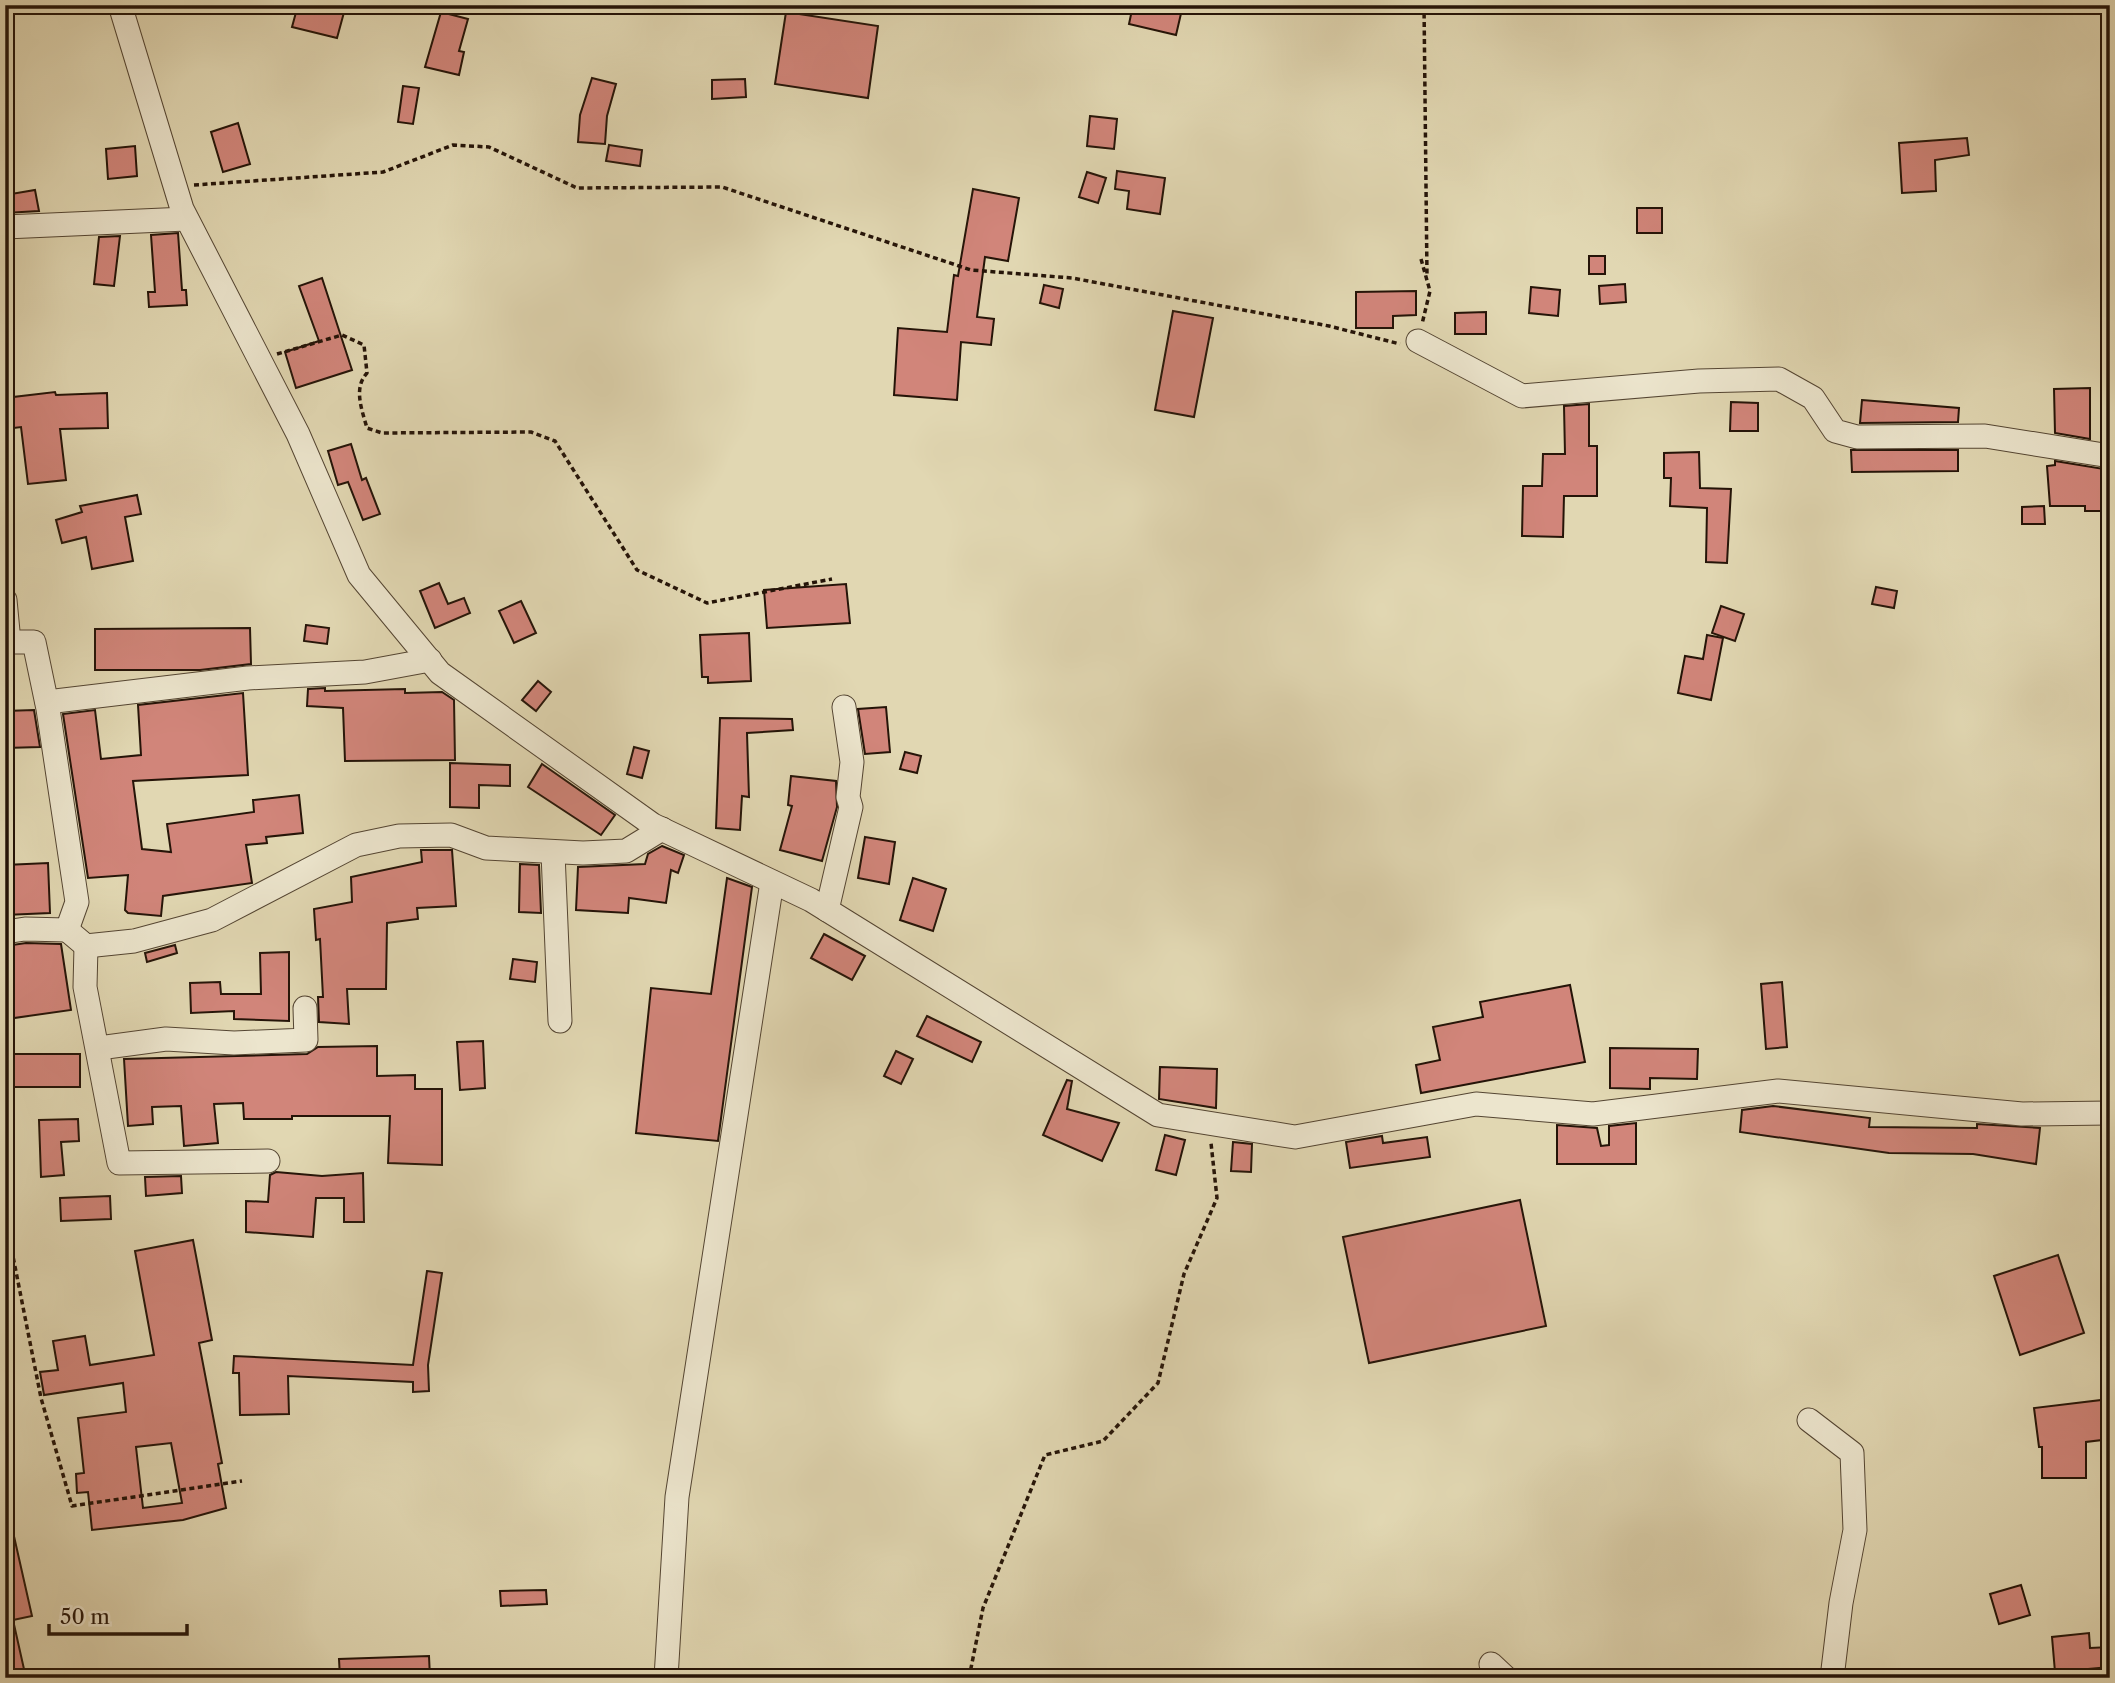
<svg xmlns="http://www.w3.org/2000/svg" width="2115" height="1683" font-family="'Libre Caslon Text',serif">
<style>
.building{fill:#d1857a;stroke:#251408;stroke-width:2;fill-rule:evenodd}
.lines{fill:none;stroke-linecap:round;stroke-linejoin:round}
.minor-casing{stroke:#544532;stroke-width:25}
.path{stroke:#251408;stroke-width:3.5;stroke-dasharray:5 3.5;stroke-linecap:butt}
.minor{stroke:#ece5cd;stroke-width:23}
</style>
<rect width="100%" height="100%" fill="#e1d7b2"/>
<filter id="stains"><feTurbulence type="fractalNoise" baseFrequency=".00286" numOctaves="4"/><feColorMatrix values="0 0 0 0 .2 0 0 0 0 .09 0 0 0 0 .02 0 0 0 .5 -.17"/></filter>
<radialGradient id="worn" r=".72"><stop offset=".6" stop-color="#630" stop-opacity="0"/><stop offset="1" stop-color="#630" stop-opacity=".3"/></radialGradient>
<g class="building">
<polygon points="298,5 346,5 337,38 292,27"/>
<polygon points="1133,5 1183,5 1176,35 1129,24"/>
<polygon points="441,12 468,19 459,51 464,52 459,75 425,67"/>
<polygon points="786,12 878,26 868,98 775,84"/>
<polygon points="592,78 616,84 607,116 605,144 578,142 580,115"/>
<polygon points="745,79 746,97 712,99 712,80"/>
<polygon points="403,86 419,88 413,124 398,122"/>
<polygon points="1090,116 1117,119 1114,149 1087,146"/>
<polygon points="238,123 250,164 223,172 211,132"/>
<polygon points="1967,138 1969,155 1935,160 1936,191 1902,193 1899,143"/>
<polygon points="609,145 642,150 640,166 606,161"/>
<polygon points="135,146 137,176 108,179 106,149"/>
<polygon points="1117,171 1165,178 1160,214 1127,209 1129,191 1115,189"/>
<polygon points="1087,172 1106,178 1098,203 1079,197"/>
<polygon points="973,189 1019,198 1008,261 985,257 977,317 994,319 991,345 961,342 957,400 894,395 898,328 947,332 954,275 958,276"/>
<polygon points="35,190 39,211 5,213 5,195"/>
<rect x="1637" y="208" width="25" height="25"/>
<polygon points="178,233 182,290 186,290 187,305 149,307 148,292 155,292 151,235"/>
<polygon points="120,236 114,286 94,284 99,237"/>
<rect x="1589" y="256" width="16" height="18"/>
<polygon points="322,278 352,370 296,388 285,352 319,341 299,286"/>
<polygon points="1625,284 1626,302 1600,304 1599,286"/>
<polygon points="1044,285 1063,289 1059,308 1040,303"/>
<polygon points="1531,287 1560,290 1558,316 1529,313"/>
<polygon points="1416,291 1416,315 1393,316 1393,328 1356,328 1356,292"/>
<polygon points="1173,311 1213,318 1194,417 1155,410"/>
<polygon points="1486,312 1486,334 1455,334 1455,313"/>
<polygon points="2090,388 2090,439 2055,433 2054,389"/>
<polygon points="55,392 56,395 107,393 108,428 60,429 66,480 28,484 21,427 5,429 5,398"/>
<polygon points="1862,400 1959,408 1958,422 1860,423"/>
<polygon points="1731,402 1758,403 1758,431 1730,431"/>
<polygon points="1589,404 1589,446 1597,446 1597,496 1564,496 1563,537 1522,536 1523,486 1542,486 1543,454 1565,454 1564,406"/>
<polygon points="351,444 362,480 366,478 380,514 363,520 348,482 338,485 328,451"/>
<polygon points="1851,450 1958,450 1958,471 1852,472"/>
<polygon points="1699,452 1700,488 1731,489 1727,563 1706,562 1707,508 1670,506 1671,478 1664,478 1664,453"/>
<polygon points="2055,461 2104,469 2104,511 2085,511 2085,506 2050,506 2047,466 2055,465"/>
<polygon points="137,495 141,514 125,517 133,561 92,569 86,537 62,543 56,520 82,512 80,506"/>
<polygon points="2044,506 2045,524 2022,524 2022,507"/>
<polygon points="439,583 448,604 464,598 470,613 435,628 420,591"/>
<polygon points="846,584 850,623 767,628 764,590"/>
<polygon points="1876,587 1897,591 1894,608 1872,604"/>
<polygon points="521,601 536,633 514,643 499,611"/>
<polygon points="1721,606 1744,614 1735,641 1712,633"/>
<polygon points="306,625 329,628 327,644 304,641"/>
<polygon points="250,628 251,664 200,670 95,670 95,629"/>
<polygon points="749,633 751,681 708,683 708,677 702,677 700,635"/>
<polygon points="1707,635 1723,638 1711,700 1678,693 1685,656 1703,659"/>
<polygon points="538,681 551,692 536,711 522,700"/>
<polygon points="325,688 325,691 405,689 405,693 442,692 454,700 455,760 345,761 343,708 307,706 308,689"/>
<polygon points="243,693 248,775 133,781 142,849 171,852 167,824 254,812 253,800 299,795 303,833 266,837 267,843 246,845 252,883 163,896 161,916 128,913 125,910 128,875 88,878 63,714 95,710 101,759 141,755 138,705"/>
<polygon points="886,707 890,752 865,754 858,709"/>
<polygon points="34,710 40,747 5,748 5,711"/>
<polygon points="720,718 792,719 793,730 747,733 749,797 742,796 740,830 716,828"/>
<polygon points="634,747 649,751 642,778 627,774"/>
<polygon points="905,752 921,756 917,773 900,769"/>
<polygon points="450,763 510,765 510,786 479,785 479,808 450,807"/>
<polygon points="542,764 615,815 601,835 528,787"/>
<polygon points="791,776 836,781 837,807 822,861 780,850 792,806 788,805"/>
<polygon points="865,837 895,842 889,884 858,878"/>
<polygon points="662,846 684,855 678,873 671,870 666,903 629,898 628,913 576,910 578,867 645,864 648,854"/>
<polygon points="421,850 452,850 456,906 417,908 418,919 387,923 386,989 347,989 349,1024 319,1022 318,997 323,997 320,939 316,940 314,909 352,902 351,877 422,862"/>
<polygon points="48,863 50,913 5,915 5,865"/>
<polygon points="520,864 539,865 541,913 519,912"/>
<polygon points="727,878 752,887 718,1141 636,1133 651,988 711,994"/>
<polygon points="913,878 946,889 933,931 900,920"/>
<polygon points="824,934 865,956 852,980 811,958"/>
<polygon points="26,943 61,944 71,1010 14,1018 5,946"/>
<polygon points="175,945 177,953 147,962 145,953"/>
<polygon points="289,952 289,1021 234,1019 234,1011 191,1013 190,983 220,982 221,994 261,994 260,953"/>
<polygon points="513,959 537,962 535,982 510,979"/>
<polygon points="1782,982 1787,1047 1766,1049 1761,984"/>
<polygon points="1570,985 1585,1062 1421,1093 1416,1065 1440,1060 1433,1027 1483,1017 1480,1002"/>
<polygon points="927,1016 981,1042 972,1062 917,1036"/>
<polygon points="483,1041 485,1088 460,1090 457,1042"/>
<polygon points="377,1046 377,1076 415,1075 415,1089 442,1089 442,1165 388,1163 390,1116 292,1116 292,1119 244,1119 243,1103 214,1104 218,1143 184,1146 181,1106 152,1107 153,1124 128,1126 124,1059 307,1054 318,1047"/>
<polygon points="1610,1048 1698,1049 1697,1079 1650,1078 1650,1089 1610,1088"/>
<polygon points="896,1051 913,1059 901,1084 884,1076"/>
<rect x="5" y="1054" width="75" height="33"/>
<polygon points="1160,1067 1217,1069 1216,1108 1159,1099"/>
<polygon points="1067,1080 1072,1081 1067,1109 1119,1123 1102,1161 1043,1135"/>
<polygon points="1773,1106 1870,1118 1869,1127 1977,1128 1977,1124 2040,1128 2036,1164 1973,1154 1889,1153 1740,1132 1742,1110"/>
<polygon points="78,1119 79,1141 61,1142 64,1175 41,1177 39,1120"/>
<polygon points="1636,1123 1636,1164 1557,1164 1557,1125 1597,1128 1601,1146 1609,1145 1609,1126"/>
<polygon points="1165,1135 1185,1140 1176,1175 1156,1170"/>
<polygon points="1382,1136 1383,1143 1427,1137 1430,1157 1350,1168 1346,1142"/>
<polygon points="1233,1142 1252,1144 1251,1172 1231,1171"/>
<polygon points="276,1172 322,1176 363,1173 364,1222 344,1222 344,1198 316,1198 313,1237 246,1232 246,1201 268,1202 270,1175"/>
<polygon points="181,1176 182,1193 146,1196 145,1177"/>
<polygon points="110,1196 111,1219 61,1221 60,1198"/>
<polygon points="1520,1200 1546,1326 1369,1363 1343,1237"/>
<path d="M193,1240L212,1340L199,1343L222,1463L218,1464L226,1508L183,1520L92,1530L88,1492L77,1493L76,1474L84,1473L78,1418L126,1412L123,1383L44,1395L40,1372L58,1370L53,1341L85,1336L90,1365L154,1355L135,1251ZM171,1443L182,1503L143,1508L136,1447Z"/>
<polygon points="2058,1255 2084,1333 2020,1355 1994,1276"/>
<polygon points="427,1271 442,1273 428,1365 429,1391 413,1392 413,1382 288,1376 289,1414 240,1415 239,1373 233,1373 234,1356 413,1365"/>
<polygon points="2110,1399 2110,1439 2086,1442 2086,1478 2042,1478 2042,1447 2039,1447 2034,1408"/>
<polygon points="11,1523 32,1616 13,1620 26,1678 5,1678 5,1524"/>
<polygon points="2021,1585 2030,1615 1999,1624 1990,1594"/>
<polygon points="546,1590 547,1604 501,1606 500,1591"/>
<polygon points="2089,1633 2090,1648 2110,1647 2110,1667 2055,1672 2052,1637"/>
<polygon points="429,1656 430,1678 340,1678 339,1659"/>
</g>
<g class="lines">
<g class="minor-casing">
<g id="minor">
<polyline points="120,5 182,209 298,434 359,575 440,673 653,825 811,900 1158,1115 1295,1137 1476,1104 1593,1114 1778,1091 2022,1114 2110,1113"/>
<polyline points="5,227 186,219"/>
<polyline points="1418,341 1522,396 1699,381 1779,379 1813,398 1835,431 1857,437 1985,436 2110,456"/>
<polyline points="5,600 9,642 34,642 48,709 77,902 67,930 25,929 5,932"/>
<polyline points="47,702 248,678 365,672 430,660"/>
<polyline points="553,853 560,1021"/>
<polyline points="827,910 851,807 848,797 852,762 844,707"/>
<polyline points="67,930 86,946 134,941 212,920 356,845 399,836 451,835 486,848 583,853 626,851 662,829"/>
<polyline points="86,946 85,987 119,1163 268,1161"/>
<polyline points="99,1048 166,1039 234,1043 306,1040 305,1008"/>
<polyline points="1809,1420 1852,1453 1855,1530 1841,1603 1832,1678"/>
<polyline points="1491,1664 1506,1678"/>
<polyline points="666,1678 677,1497 772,882"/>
</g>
</g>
<g class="path">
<polyline points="1424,5 1427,276"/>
<polyline points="194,185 383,172 453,145 489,147 577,188 722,187 971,270 1072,278 1329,326 1400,344"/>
<polyline points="1421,259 1430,291 1422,324"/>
<path d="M277,354L342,335L364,345L367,373C353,388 362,410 367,428L382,433L531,432L555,441L637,570L707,603L832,579"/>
<polyline points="5,1216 41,1398 72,1506 242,1481"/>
<polyline points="969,1678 983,1608 1045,1455 1103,1441 1158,1383 1184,1274 1217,1198 1211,1143"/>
</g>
<use href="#minor" class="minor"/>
</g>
<rect width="2115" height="1683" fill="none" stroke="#e1d7b2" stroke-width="28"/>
<rect x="7" y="7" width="2101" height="1669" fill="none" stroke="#251408" stroke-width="3.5"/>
<rect x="14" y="14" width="2087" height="1655" fill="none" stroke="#251408" stroke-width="2"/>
<path d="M49 1624v10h138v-10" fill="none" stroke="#251408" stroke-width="3.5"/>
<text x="60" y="1624" font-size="21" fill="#251408" stroke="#ece5cd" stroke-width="5" paint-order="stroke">50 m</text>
<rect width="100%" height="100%" filter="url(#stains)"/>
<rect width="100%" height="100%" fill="url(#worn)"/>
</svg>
